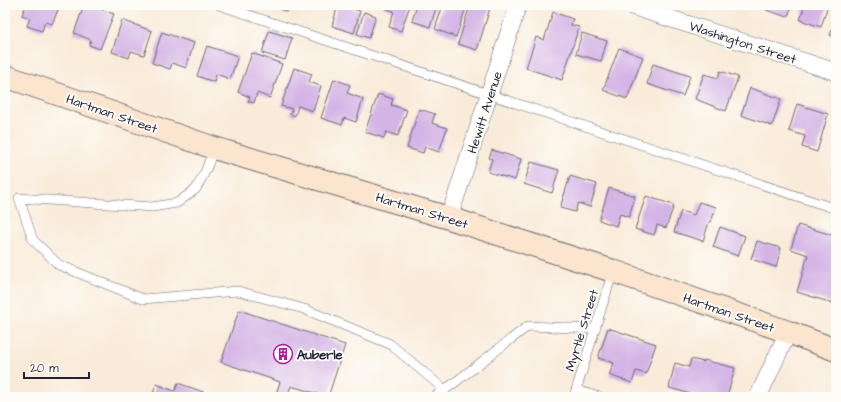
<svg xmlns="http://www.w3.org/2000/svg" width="841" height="402" font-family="'Architects Daughter',sans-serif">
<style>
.building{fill:#d4b4e6}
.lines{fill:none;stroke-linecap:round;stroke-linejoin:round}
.lane-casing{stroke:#6d6872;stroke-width:10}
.street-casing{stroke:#6d6872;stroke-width:18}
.secondary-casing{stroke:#6d6872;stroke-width:24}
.lane{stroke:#fff;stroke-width:9}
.street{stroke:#fff;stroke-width:17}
.secondary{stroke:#fbe5cf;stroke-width:22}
.labels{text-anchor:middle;stroke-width:4;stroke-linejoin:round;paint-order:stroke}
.street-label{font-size:13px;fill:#22223b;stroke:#fdfcf7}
.poi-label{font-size:13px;font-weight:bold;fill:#22223b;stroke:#fdfcf7;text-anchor:start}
</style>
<rect width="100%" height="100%" fill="#fdfcf7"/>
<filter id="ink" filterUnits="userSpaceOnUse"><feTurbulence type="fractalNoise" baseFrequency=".025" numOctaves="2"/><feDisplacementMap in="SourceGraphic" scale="8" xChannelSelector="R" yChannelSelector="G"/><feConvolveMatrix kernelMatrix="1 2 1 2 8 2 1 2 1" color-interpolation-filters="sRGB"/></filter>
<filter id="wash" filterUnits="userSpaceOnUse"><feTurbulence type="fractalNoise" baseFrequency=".012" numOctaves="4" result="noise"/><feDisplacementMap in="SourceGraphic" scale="16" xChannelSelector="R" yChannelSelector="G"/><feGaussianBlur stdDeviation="0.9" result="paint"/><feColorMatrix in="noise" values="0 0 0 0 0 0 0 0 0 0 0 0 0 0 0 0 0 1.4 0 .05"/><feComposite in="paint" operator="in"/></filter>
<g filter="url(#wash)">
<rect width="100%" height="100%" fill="#f9ebd9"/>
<g id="blocks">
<g class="building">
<polygon points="26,5 60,5 52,24 45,22 42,31 27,26 30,18 22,15"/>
<polygon points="84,5 90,5 114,14 100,49 89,45 91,40 74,33"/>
<polygon points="268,5 289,5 287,12"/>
<polygon points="338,5 360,11 354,33 332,26"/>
<polygon points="385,5 410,5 401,31 389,27 394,11 384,8"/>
<polygon points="417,5 437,5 430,27 412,21"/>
<polygon points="443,5 467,5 456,37 435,29"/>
<polygon points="470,5 491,5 477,50 458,44"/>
<polygon points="740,5 753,5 751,9"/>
<polygon points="768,5 792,5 788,17 766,10"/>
<polygon points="805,5 828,5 821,27 800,20"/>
<polygon points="364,12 376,16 369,38 357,34"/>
<polygon points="553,12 573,19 571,25 579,27 562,80 526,68 536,37 544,40"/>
<polygon points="836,19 836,37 830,35"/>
<polygon points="122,20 152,31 144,55 131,51 129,58 112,52"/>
<polygon points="269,31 292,38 285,60 262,53"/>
<polygon points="162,32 194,43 186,68 172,63 170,69 152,63"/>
<polygon points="582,33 607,41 601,61 576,54"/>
<polygon points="207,46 238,56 230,79 216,74 214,82 197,76"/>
<polygon points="619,48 643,57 627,99 603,90"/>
<polygon points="252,53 282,64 270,98 257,93 254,103 248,101 250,97 238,92"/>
<polygon points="653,64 690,76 683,96 647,84"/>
<polygon points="294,68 312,74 309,82 321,86 313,111 298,106 295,116 290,114 292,109 281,106"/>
<polygon points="720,71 738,77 726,111 695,99 704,74 718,78"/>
<polygon points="334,79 350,85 347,93 363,99 356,122 344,118 342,125 321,118"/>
<polygon points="750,88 781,99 772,126 741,115"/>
<polygon points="378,94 393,99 391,105 407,110 398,136 386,132 384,138 365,132"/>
<polygon points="797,104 828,114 817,152 802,147 805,136 789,131"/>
<polygon points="419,109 435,114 432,123 447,128 439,152 425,147 423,153 407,148"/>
<polygon points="492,150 521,159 515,180 488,172 492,159 489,158"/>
<polygon points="531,162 559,170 552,193 524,184"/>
<polygon points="570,176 597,184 590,207 578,203 575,212 560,208"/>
<polygon points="609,188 635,196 629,217 620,214 616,226 599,220"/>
<polygon points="646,196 674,205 666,228 657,225 654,235 635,229"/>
<polygon points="699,202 716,207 711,222 709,222 703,241 674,232 681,211 694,215"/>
<polygon points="798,225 836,236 836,290 832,303 797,292 808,255 791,249"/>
<polygon points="720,227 745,236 738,256 713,247"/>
<polygon points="757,241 781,248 776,267 751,259"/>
<polygon points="239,310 345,345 328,397 291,386 287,397 275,397 280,382 221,362"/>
<polygon points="608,328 656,344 646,374 636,371 632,383 609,375 614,363 598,358"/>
<polygon points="691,359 704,362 704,360 735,368 727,397 702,397 669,388 675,363 689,367"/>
<polygon points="178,383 217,397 152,397 156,384 175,391"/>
</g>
</g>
</g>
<g filter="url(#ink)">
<use href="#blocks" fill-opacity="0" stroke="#6d6872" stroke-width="1"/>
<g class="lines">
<g class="lane-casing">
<g id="lane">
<polyline points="219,5 836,209"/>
<polyline points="214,148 206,170 196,189 177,203 152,207 19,198 33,240 59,265 143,299 238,291 304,309 390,344 445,390"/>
<polyline points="576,390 600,397"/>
<polyline points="434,397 453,384 528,326 595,329"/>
<polyline points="574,397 613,271"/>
</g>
</g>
<g class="street-casing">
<g id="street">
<polyline points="628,5 836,72"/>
<polyline points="449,218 518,5"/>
<polyline points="758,397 788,332"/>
</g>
</g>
<g class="secondary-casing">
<polyline id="secondary" points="5,76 214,148 449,218 613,271 788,332 836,350"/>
</g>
<use href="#lane" class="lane"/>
<use href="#street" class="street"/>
<use href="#secondary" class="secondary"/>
</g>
</g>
<defs>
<g id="building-ring" transform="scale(1)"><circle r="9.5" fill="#fdfcf7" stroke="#b5179e" stroke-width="1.5"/><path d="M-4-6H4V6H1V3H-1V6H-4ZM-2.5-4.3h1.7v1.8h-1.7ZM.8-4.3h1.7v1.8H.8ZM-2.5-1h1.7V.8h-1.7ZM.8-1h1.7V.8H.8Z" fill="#b5179e"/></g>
</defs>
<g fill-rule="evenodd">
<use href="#building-ring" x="283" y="354"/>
</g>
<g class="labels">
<g class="street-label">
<text transform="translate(743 42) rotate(18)" y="5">Washington Street</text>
<text transform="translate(484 112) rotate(-72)" y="5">Hewitt Avenue</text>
<text transform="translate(112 113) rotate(19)" y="5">Hartman Street</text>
<text transform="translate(422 210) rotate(17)" y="5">Hartman Street</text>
<text transform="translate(729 312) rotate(19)" y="5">Hartman Street</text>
<text transform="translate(581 330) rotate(-73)" y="5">Myrtle Street</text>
</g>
<g class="poi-label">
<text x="297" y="359">Auberle</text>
</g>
</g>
<rect width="841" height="402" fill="none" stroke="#fdfcf7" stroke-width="20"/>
<path d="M24 372v6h65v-6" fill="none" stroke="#22223b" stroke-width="2"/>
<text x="30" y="372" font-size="12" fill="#22223b" stroke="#fdfcf7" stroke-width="3" paint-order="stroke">20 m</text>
</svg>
